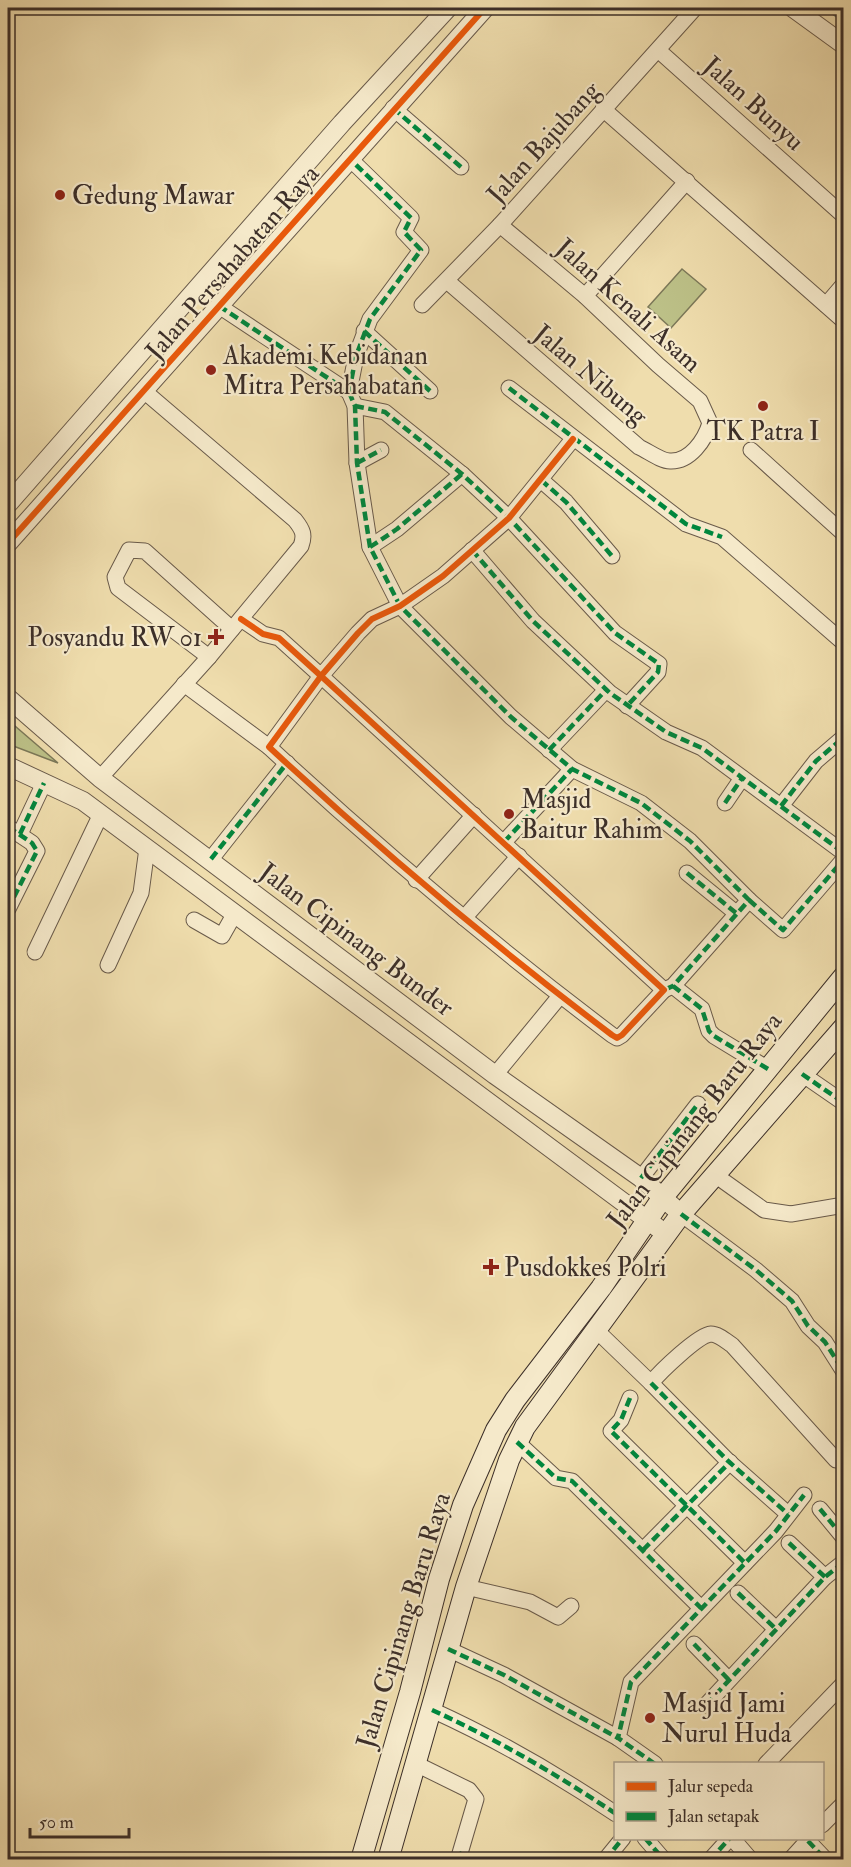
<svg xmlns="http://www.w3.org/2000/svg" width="851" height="1867" font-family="'IM FELL Double Pica',serif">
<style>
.green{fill:#bcc087;stroke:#7c7858;stroke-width:1.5}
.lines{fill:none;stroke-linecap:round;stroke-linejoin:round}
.stream{stroke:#748378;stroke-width:4}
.minor-casing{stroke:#695a4a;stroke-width:17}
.tertiary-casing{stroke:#695a4a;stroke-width:20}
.secondary-casing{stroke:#3c2f29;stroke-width:22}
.minor{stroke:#f5e9ca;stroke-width:15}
.tertiary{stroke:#f5e9ca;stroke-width:18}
.secondary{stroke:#f5e9ca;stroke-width:20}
.quiet{stroke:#00873e;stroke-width:4.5;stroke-dasharray:9 4.5;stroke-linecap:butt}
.cycleway-casing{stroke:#f5e9ca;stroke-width:10}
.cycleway{stroke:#e8590c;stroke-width:6}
.poi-dot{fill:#8f2418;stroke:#f5e9ca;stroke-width:2}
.labels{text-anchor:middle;stroke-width:4.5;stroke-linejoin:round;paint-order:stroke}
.street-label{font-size:26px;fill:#3c2f29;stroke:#f5e9ca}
.poi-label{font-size:26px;fill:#3c2f29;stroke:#f5e9ca;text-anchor:start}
</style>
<rect width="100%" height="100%" fill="#efddad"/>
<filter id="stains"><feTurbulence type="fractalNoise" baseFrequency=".00333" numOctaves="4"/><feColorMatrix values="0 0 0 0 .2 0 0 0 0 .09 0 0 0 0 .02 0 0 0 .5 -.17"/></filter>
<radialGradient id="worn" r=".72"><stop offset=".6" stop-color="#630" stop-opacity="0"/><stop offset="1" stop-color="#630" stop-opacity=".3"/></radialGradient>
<g class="green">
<polygon points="682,269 706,289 671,328 648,307"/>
<polygon points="8,720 58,763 8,744"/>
</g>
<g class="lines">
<polyline class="stream" points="826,8 844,21"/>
<g class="minor-casing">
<g id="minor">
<polyline points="658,50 844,216"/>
<polyline points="393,108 461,167"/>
<polyline points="603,109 844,321"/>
<path d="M447,281L639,447C648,451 661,461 670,461C690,462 705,440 710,423L700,401L658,365L585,296L500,225"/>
<polyline points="585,296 687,181"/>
<polyline points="422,305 500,225 695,8"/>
<polyline points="826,305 844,284"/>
<polyline points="219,306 349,392"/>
<polyline points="364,331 430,391"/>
<polyline points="509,388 686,524 722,537 844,643"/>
<polyline points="349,392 355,406 357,463 370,547 400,606 511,717 572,769 641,803 690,841 749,900 673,986 664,990"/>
<polyline points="349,392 356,356 370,319 421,250 404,232 411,218 349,158"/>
<polyline points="355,406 385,412 462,474 509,518 615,633 659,664 658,672 627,706"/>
<polyline points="751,450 844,534"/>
<polyline points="357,463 381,450"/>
<polyline points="541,480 566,502 612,556"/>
<polyline points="370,547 397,529 462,474"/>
<polyline points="472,550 533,621 610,693 666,732 702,748 844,853"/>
<path d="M241,619L263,634L279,638L321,676L664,990L622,1035L617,1038L612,1035C493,945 379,849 269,747L321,676L358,633L372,619L400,606L443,576L509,518L573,439"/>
<polyline points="209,657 118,588 115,577 129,550 145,551 232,629"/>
<polyline points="184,684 269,747"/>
<polyline points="549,750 606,690"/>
<path d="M100,778L209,657L301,546C305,535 303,530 295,520L144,391"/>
<polyline points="725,803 742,778"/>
<polyline points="781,806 816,761 844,737"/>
<polyline points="8,827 32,843 37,851 8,909"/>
<polyline points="20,834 44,783"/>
<polyline points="504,842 572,769"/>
<polyline points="211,859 287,763"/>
<polyline points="687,873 736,913"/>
<polyline points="416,880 474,815"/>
<polyline points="749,900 783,930 844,859"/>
<polyline points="464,918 519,856"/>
<polyline points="194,920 222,936 235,913"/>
<polyline points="35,952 101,814"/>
<polyline points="108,965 141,893 147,848"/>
<polyline points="673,986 702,1009 709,1031 714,1036 768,1069"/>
<polyline points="802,1074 844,1103"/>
<polyline points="495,1075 560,996"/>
<polyline points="715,1175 764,1210 791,1214 844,1205"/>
<polyline points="641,1178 698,1104"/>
<polyline points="681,1214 756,1270 792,1301 808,1326 825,1342 844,1372"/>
<path d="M596,1330L651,1383C660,1372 698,1335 711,1334C718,1334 726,1341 732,1345L836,1460"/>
<polyline points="651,1383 727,1460 788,1514"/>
<polyline points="630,1398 621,1420 611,1431 745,1563"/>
<polyline points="517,1442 556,1478 572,1481 701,1608"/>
<polyline points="820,1509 844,1538"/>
<polyline points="789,1543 825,1577"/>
<polyline points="643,1550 730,1462"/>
<polyline points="466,1587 530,1602 558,1617 571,1606"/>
<polyline points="738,1593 776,1629"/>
<polyline points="694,1644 728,1679"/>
<polyline points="448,1649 504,1675 618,1738"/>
<polyline points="706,1705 825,1577 844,1562"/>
<path d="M432,1710C496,1739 558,1775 616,1814"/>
<polyline points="416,1764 469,1790 476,1799 458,1860"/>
<polyline points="655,1764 618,1738 631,1682 776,1531 804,1495"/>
<polyline points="766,1764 844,1683"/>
<polyline points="822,1825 844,1803"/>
<polyline points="645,1838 664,1860"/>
<polyline points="732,1838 751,1860"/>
<polyline points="808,1841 826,1860"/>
<polyline points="605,1860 623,1838"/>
<polyline points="710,1860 730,1838"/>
<polyline points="790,1860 810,1838"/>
</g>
</g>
<g class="tertiary-casing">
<g id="tertiary">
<polyline points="793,8 844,45"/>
<polyline points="8,504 342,123 448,8"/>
<polyline points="8,543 485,8"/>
<polyline points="8,698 100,778 495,1075 641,1178 681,1214"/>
<polyline points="8,766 83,801 666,1234"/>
</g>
</g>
<g class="secondary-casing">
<g id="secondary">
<polyline points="361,1860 410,1692 439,1579 463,1505 496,1430 515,1400 601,1288 663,1197 844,976"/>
<polyline points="388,1860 466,1587 509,1460 525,1427 681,1214 844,1027"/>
</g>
</g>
<use href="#minor" class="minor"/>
<use href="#tertiary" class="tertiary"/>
<use href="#secondary" class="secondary"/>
<g class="quiet">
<polyline points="393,108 461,167"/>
<polyline points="219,306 349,392"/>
<polyline points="364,331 430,391"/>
<polyline points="509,388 686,524 722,537"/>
<polyline points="349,392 355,406 357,463 370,547 400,606 511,717 572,769 641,803 690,841 749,900 673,986 664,990"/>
<polyline points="349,392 356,356 370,319 421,250 404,232 411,218 349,158"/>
<polyline points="355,406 385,412 462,474 509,518 615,633 659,664 658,672 627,706"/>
<polyline points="357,463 381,450"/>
<polyline points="541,480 566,502 612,556"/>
<polyline points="370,547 397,529 462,474"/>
<polyline points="472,550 533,621 610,693 666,732 702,748 844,853"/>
<polyline points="549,750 606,690"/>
<polyline points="725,803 742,778"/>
<polyline points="781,806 816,761 844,737"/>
<polyline points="8,827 32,843 37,851 8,909"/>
<polyline points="20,834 44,783"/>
<polyline points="504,842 572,769"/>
<polyline points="211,859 287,763"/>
<polyline points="687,873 736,913"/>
<polyline points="749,900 783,930 844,859"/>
<polyline points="673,986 702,1009 709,1031 714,1036 768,1069"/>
<polyline points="802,1074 844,1103"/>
<polyline points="641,1178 698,1104"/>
<polyline points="681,1214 756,1270 792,1301 808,1326 825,1342 844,1372"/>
<polyline points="651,1383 727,1460 788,1514"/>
<polyline points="630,1398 621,1420 611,1431 745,1563"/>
<polyline points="517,1442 556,1478 572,1481 701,1608"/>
<polyline points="820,1509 844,1538"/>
<polyline points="789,1543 825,1577"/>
<polyline points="643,1550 730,1462"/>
<polyline points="738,1593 776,1629"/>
<polyline points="694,1644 728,1679"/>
<polyline points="448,1649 504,1675 618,1738"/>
<polyline points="706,1705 825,1577 844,1562"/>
<path d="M432,1710C496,1739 558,1775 616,1814"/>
<polyline points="655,1764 618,1738 631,1682 776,1531 804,1495"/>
<polyline points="843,1804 844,1804"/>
<polyline points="645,1838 664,1860"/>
<polyline points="808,1841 826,1860"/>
<polyline points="389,1854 404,1860"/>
<polyline points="458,1860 462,1852"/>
<polyline points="605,1860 623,1838"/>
<polyline points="710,1860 730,1838"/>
</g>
<g class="cycleway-casing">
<g id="cycleway">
<polyline points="8,543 485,8"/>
<path d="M241,619L263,634L279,638L321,676L664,990L622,1035L617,1038L612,1035C493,945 379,849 269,747L321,676L358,633L372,619L400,606L443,576L509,518L573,439"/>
</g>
</g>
<use href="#cycleway" class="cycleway"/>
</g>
<g class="poi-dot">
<circle cx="60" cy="195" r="6"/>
<circle cx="211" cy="370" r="6"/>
<circle cx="763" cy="406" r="6"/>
<path d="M213 628h6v6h6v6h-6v6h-6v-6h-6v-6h6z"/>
<circle cx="509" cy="814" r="6"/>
<path d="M488 1258h6v6h6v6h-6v6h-6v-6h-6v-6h6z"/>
<circle cx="650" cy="1718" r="6"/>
</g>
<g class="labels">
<g class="street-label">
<text transform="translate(754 103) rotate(42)" y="9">Jalan Bunyu</text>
<text transform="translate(543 142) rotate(-48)" y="9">Jalan Bajubang</text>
<text transform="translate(232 262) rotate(-49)" y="9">Jalan Persahabatan Raya</text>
<text transform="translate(629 305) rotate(42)" y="9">Jalan Kenali Asam</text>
<text transform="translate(591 374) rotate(40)" y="9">Jalan Nibung</text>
<text transform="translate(357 939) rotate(37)" y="9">Jalan Cipinang Bunder</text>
<text transform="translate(694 1120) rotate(-52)" y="9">Jalan Cipinang Baru Raya</text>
<text transform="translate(403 1620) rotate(-73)" y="9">Jalan Cipinang Baru Raya</text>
</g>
<g class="poi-label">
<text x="72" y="204">Gedung Mawar</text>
<text x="223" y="364">Akademi Kebidanan<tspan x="223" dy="30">Mitra Persahabatan</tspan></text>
<text x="763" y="440" text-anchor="middle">TK Patra I</text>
<text x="202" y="646" text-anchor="end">Posyandu RW 01</text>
<text x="521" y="808">Masjid<tspan x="521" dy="30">Baitur Rahim</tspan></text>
<text x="504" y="1276">Pusdokkes Polri</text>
<text x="662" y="1712">Masjid Jami<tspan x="662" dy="30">Nurul Huda</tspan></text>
</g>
</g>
<rect width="851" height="1867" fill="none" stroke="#efddad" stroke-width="30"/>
<rect x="9" y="9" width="833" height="1849" fill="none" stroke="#3c2f29" stroke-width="3"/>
<rect x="15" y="15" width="821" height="1837" fill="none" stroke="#3c2f29" stroke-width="1.5"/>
<rect x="614" y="1762" width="210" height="78" fill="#f5e9ca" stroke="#ab9f8a" stroke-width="1.5"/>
<rect x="626" y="1782" width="30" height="9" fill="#e8590c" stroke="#ab9f8a" stroke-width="1.5"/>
<text x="668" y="1792" font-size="18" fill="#3c2f29">Jalur sepeda</text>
<rect x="626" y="1812" width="30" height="9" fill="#00873e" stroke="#ab9f8a" stroke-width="1.5"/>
<text x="668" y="1822" font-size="18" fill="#3c2f29">Jalan setapak</text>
<path d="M30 1828v9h99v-9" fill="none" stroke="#3c2f29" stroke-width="3"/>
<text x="39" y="1828" font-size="18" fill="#3c2f29" stroke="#f5e9ca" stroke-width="4.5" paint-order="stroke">50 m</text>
<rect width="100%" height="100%" filter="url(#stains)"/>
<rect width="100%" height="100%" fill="url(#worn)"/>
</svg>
